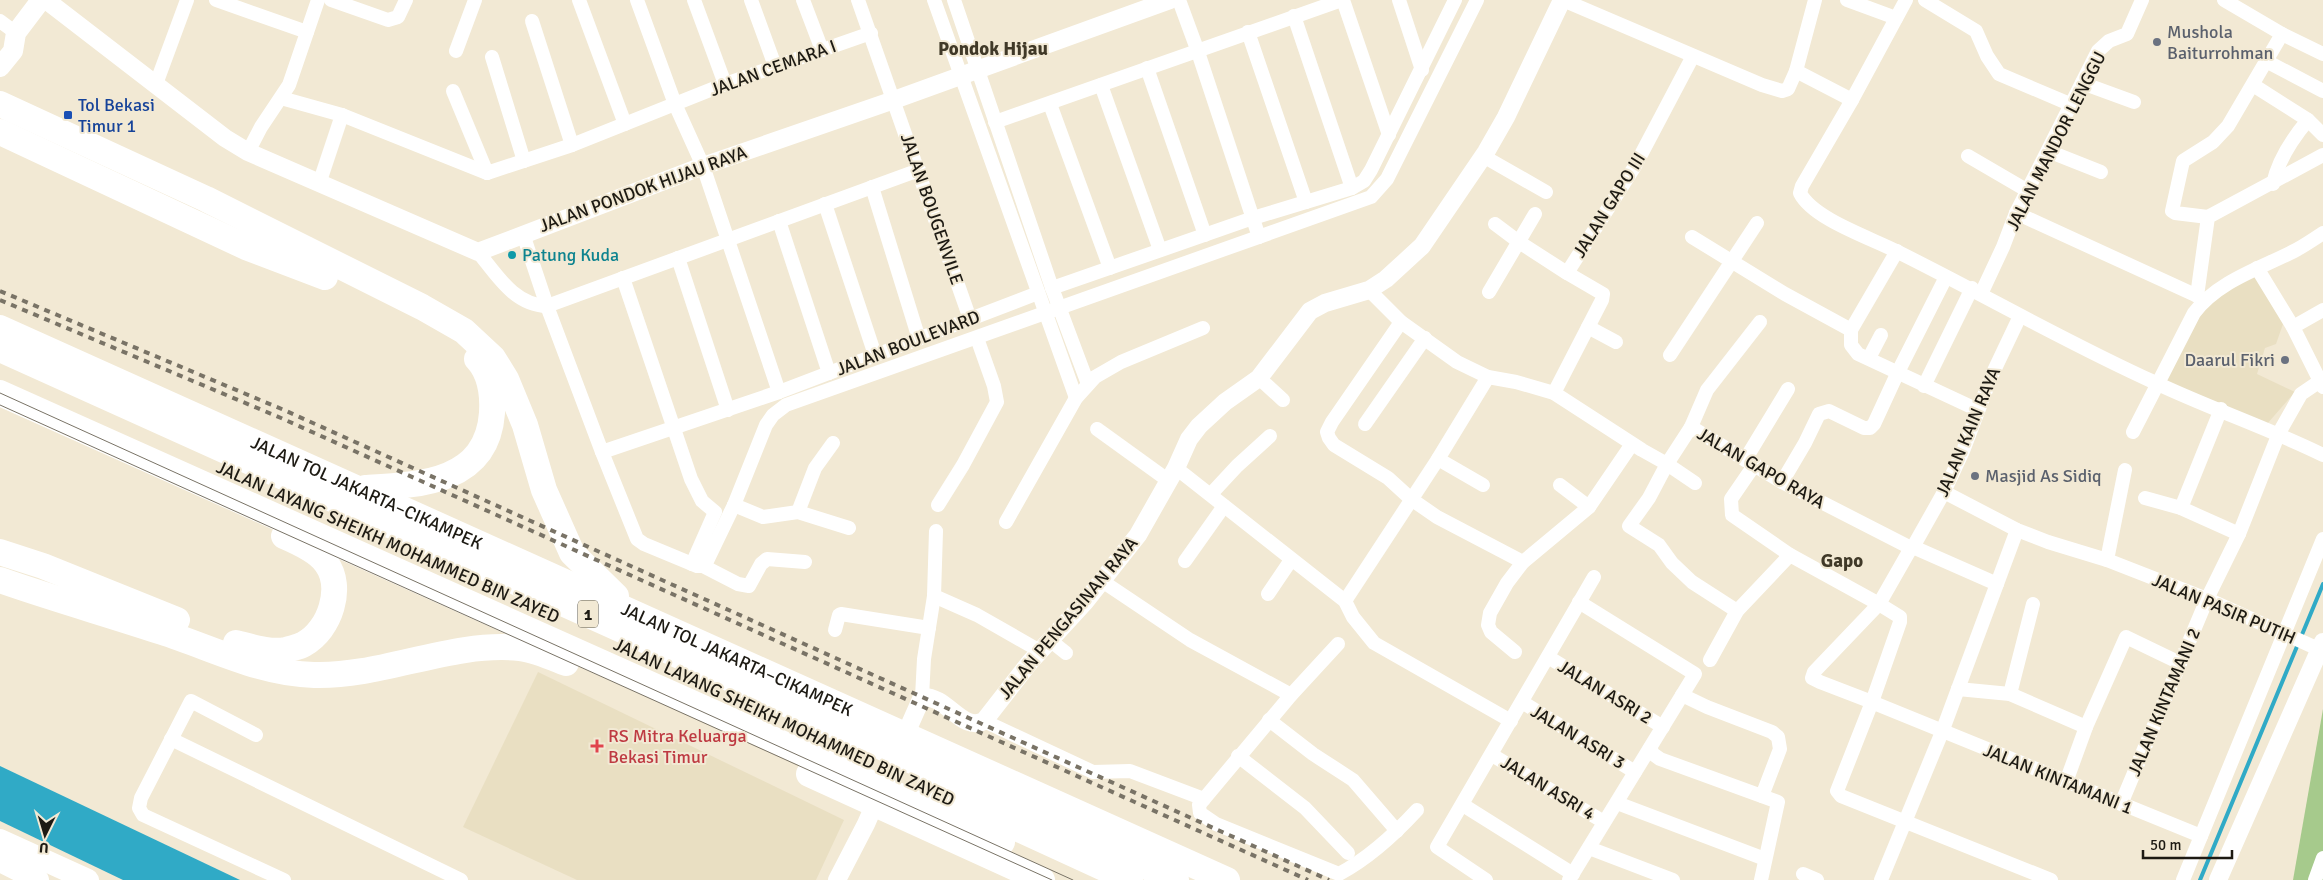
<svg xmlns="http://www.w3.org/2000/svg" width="2323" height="880" font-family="Signika,sans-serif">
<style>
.built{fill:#e9dfc2}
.green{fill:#a6ca8c}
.water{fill:#30aac6}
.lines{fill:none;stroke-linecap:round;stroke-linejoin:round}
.stream{stroke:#30aac6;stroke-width:4}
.minor{stroke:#fff;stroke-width:14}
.tertiary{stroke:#fff;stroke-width:18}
.secondary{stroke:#fff;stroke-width:20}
.primary{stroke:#fff;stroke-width:22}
.motorway{stroke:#fff;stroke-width:26}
.tram{stroke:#797366;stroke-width:1}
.rail{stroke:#797366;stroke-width:4;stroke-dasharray:6 6;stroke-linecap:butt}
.worship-dot{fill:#6b7280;stroke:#f2e9d4;stroke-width:2}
.transit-dot{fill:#1a4fb4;stroke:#f2e9d4;stroke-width:2}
.culture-dot{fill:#0f9aa8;stroke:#f2e9d4;stroke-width:2}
.health-dot{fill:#e0444e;stroke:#f2e9d4;stroke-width:2}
.labels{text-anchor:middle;stroke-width:4;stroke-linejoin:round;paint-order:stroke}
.shield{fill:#f2e9d4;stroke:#5d584d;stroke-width:1}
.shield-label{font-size:16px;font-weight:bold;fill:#1d1a13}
.worship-label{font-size:18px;fill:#5b616d;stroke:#f2e9d4;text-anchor:start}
.street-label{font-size:18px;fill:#1d1a13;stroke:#f2e9d4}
.transit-label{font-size:18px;fill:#164399;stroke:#f2e9d4;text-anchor:start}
.culture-label{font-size:18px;fill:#0d838f;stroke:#f2e9d4;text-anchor:start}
.health-label{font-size:18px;fill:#be3a42;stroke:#f2e9d4;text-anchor:start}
.neighbourhood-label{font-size:19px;font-weight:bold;fill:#403928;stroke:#f2e9d4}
</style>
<rect width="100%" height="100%" fill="#f2e9d4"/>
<g class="built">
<polygon points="2257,274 2283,324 2276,344 2265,348 2257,374 2295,392 2267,424 2161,381 2207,301"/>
<polygon points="538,672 844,820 816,880 577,880 463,827"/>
</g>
<polygon class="green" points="2323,709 2323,880 2293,880"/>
<polygon class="water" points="0,766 240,880 123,880 0,821"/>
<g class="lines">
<g class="stream">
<polyline points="2301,637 2323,584"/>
<polyline points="2200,880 2298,644"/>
</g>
<g class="minor">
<polyline points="216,0 307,32"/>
<polyline points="331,0 388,20 398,17 406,0"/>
<polyline points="579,0 625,124"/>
<polyline points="637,0 675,104 703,166 779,392"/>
<polyline points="694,0 725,84"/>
<polyline points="751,0 775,66"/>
<polyline points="803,0 822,50"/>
<polyline points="858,0 970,319"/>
<polyline points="934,0 1076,398"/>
<polyline points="954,0 1052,288 1088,384"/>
<polyline points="1179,0 1197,49 1259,237"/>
<polyline points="1343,0 1389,135"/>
<polyline points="1399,0 1422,70"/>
<polyline points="1563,0 1762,85 1782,91 1788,89 1796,71 1815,0"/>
<polyline points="1847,0 1896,18"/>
<path d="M1906,0L1852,100L1802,186L1800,193C1813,219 1871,238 1896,251C1983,294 2067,343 2156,383C2211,409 2268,428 2323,455"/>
<polyline points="1925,0 1976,31 1987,56 1999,74 2072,105"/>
<polyline points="2224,0 2282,34 2323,54"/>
<polyline points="1294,16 1352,188"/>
<polyline points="0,21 16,33"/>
<polyline points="532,21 572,145"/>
<polyline points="1248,32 1306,202"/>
<polyline points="456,51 475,0"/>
<polyline points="492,57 524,161"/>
<polyline points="2266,61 2323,91"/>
<polyline points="1147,68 1205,235"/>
<polyline points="1796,71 1852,100"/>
<polyline points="2082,83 2134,102"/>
<polyline points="156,84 187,0"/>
<polyline points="1101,85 1160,250"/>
<polyline points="2253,85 2308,120 2323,135"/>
<polyline points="453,91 487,173"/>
<polyline points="281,98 342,115 487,173 572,145 725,84 871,33"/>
<polyline points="1050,104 1110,268"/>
<polyline points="995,122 1342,0"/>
<polyline points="2048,151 2101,172"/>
<polyline points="248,152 261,127 289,85 318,0"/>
<polyline points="1483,156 1546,192"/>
<polyline points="1968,156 2028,191"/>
<polyline points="319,184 342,115"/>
<path d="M2273,184C2278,160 2292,139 2308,120"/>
<polyline points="872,187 919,339"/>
<polyline points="825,204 875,355"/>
<polyline points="2016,213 2204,299"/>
<polyline points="2208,217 2175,213 2172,211 2183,161 2213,142 2228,126 2282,34"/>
<polyline points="779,221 829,373"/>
<polyline points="1495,224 1519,242 1567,273"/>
<polyline points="523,234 547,306 602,452 779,392 1038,293"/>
<polyline points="1692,237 1785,294 1851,330 1851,345 1858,354 1978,410"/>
<path d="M478,252C497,275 514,305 547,306L919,170"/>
<polyline points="678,258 728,410"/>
<polyline points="2257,268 2293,327 2323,387"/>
<polyline points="623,278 691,479 702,501 715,512 692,564"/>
<polyline points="1052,288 1253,218 1352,188 1364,181 1371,170 1455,0"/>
<polyline points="1369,290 1401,322 1457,362 1488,377 1516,382 1554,393 1642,450 1667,464 1691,427 1782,482 1911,548 1913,547 1997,584"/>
<polyline points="1489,292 1535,214"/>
<polyline points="1981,294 2003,247 2016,213 2098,51 2109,41 2127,34 2142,0"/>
<polyline points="2197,296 2208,217 2323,155"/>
<polyline points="1401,322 1332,422 1327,432 1329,438 1334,445 1388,478 1411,499 1437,517 1523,562"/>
<polyline points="1588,327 1616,342"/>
<polyline points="2293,327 2323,310"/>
<polyline points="1851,330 1897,251"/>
<polyline points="1670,355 1757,223"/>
<polyline points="1869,358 1881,335"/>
<polyline points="1259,378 1283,400"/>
<polyline points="1924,386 1972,288"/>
<polyline points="1554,393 1602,300 1603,294 1567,273 1635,166 1693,56"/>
<polyline points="1365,424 1425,338"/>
<polyline points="1691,427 1707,390 1760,322"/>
<polyline points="1097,429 1169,481"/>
<path d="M2133,432L2194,313C2219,280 2262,268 2296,250C2305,245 2314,239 2323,233"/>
<polyline points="602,452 637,539 644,544 697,566 703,566 707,561 734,505 766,425 773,415 786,405 1371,197 1387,179 1477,0"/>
<polyline points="1438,459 1483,485"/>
<polyline points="1745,460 1788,389"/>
<polyline points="1755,464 1731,499 1732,515 1790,555"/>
<polyline points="1176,468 1345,601 1353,617 1374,643 1511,721"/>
<polyline points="1782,482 1805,443 1819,414 1829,411 1864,428 1870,428 1874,424 1898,372 1946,277"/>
<polyline points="1695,483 1667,464 1649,498 1629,526 1659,545 1672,563 1692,582 1737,611"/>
<polyline points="1560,485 1589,507"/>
<polyline points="1944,492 2017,530 2048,542 2107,560 2207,599 2323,651"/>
<polyline points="1211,494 1237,466 1270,436"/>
<polyline points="2145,498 2181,508 2239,534"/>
<polyline points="734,505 763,517 798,512 849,528"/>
<polyline points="938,505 963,465 997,402 994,386 977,338"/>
<polyline points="2181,508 2221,409"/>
<polyline points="798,512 815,468 833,443"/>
<polyline points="1006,522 1076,398 1095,377 1121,362 1203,328"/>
<polyline points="1913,547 1944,492 1963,451 1991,377 2020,316"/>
<polyline points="2107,560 2125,470"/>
<polyline points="1185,561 1224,506"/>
<polyline points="703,566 738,584 749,586 761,564 767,559 805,562"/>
<polyline points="1102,581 1190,640 1291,695"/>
<polyline points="1268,594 1291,560"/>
<polyline points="934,596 977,615 1040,651"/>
<polyline points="1345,601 1438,459 1488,377"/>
<polyline points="835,630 839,615 841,614 929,628"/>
<polyline points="1051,641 1066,653"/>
<path d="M1338,644L1291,695L1204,799L1199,805L1200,813L1216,824L1339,874C1369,858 1394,835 1417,810"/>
<polyline points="1515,652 1491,632 1488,625 1490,613 1507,583 1523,562 1589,507 1632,444"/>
<polyline points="1548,657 1663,727"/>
<polyline points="1710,660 1737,611 1790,555 1879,604 1911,548"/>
<polyline points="1958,689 2010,694 2086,727"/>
<polyline points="2010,694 2033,604"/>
<polyline points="1682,695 1707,707 1772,732 1778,737 1780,749 1762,796"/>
<polyline points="922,697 924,659 934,596 936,531"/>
<polyline points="1522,702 1635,772"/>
<polyline points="1269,720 1313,754 1353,780 1397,831"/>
<polyline points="984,721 1093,772 1130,771 1204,799"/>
<polyline points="256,735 191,701 141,798 139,808 143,815 284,880"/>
<polyline points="171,739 461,880"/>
<polyline points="1650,748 1653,754 1660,759 1778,802 1761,880"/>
<polyline points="1492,755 1604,822"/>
<polyline points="1238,756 1305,808 1348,853"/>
<polyline points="2066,782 2086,727 2126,637 2180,663"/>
<polyline points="1617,803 1765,859"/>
<polyline points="2121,804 2207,599 2239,534 2279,433 2301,394 2323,379"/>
<polyline points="1463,805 1573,874"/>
<polyline points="1589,848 1673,880"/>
<polyline points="1803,874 1817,880"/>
<polyline points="1486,880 1437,847 1594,577"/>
<polyline points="1569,880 1695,674 1579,602"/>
<polyline points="1881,880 1942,732 2017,530"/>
<polyline points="2051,880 1841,796 1837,791 1872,702 1900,622 1900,617 1879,604 1814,672 1812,678 1820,682 1872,702 1874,703 2201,836"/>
<polyline points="2183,880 2323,539"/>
<polyline points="2315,880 2323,858"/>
</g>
<g class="tertiary">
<polyline points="46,0 225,138 248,152 478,252 703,166 894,100 1170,0"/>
<path d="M837,880L866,824L922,697C947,695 962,733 984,721L1030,662L1085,602L1138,535L1176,468L1189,439L1199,426L1225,402L1259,378L1310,311L1325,303L1369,290L1386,279L1422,246L1486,152L1506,117L1562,0"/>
<polyline points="2218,880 2323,642"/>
</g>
<polyline class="secondary" points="0,67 13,51 16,33 41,0"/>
<g class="primary">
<polyline points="0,840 88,880"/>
<polyline points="0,861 38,880"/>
</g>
<g class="motorway">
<polyline points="0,104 206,199 422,307 464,331 493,358 506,379 525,425 544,490 572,553 616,596"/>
<polyline points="0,132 246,247 325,277"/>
<path id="s1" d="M0,328L1227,880"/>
<polyline points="0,349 1176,880"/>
<polyline points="0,393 1002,842"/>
<path d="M365,488C419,485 487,483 492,413C493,395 490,373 477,359"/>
<polyline points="0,552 43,566 177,620"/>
<path d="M0,580C54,599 108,614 162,632C212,648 261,674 314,675C383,677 450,641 520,648C536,650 551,657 566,663"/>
<path d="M236,643C252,647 270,653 286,650C292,648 299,647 304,644C330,630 344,587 326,563C318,551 298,542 284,536"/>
<polyline points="809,774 1042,880"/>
<polyline points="929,788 1130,880"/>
</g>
<g class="tram">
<polyline points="0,393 1073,880"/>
<polyline points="0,405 1052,880"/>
</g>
<g class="rail">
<polyline points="0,291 284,410 1329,880"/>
<polyline points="0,300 281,418 1308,880"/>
</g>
</g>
<g class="worship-dot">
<circle cx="2157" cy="42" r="5"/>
<circle cx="2285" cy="360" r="5"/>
<circle cx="1975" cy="476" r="5"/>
</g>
<rect class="transit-dot" x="63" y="110" width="10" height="10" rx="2.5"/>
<circle class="culture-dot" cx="512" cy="255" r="5"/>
<path class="health-dot" d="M594.5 738.5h5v5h5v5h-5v5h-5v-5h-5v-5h5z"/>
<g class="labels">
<rect class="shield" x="578" y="600.5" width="20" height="27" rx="4"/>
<g class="shield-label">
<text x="588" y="620">1</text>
</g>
<g class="worship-label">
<text x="2167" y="38">Mushola<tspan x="2167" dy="21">Baiturrohman</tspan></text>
<text x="2275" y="366" text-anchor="end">Daarul Fikri</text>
<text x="1985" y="482">Masjid As Sidiq</text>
</g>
<g class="street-label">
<text transform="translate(773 68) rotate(-20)" y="6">JALAN CEMARA I</text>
<text transform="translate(2056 141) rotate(-63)" y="6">JALAN MANDOR LENGGU</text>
<text transform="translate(643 189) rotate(-20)" y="6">JALAN PONDOK HIJAU RAYA</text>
<text transform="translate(1609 205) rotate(-58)" y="6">JALAN GAPO III</text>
<text transform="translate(932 209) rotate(71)" y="6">JALAN BOUGENVILE</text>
<text transform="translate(908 343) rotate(-21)" y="6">JALAN BOULEVARD</text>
<text transform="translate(1968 432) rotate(-67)" y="6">JALAN KAIN RAYA</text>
<text transform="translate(1761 468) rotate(30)" y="6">JALAN GAPO RAYA</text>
<text dy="6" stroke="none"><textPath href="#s1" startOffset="402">JALAN TOL JAKARTA–CIKAMPEK</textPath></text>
<text transform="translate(388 542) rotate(24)" y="6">JALAN LAYANG SHEIKH MOHAMMED BIN ZAYED</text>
<text transform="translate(2224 609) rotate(23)" y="6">JALAN PASIR PUTIH</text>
<text transform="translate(1068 618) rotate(-50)" y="6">JALAN PENGASINAN RAYA</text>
<text dy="6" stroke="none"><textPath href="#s1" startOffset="808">JALAN TOL JAKARTA–CIKAMPEK</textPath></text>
<text transform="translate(1605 692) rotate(31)" y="6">JALAN ASRI 2</text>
<text transform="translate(2164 702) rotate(-67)" y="6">JALAN KINTAMANI 2</text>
<text transform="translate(784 722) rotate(25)" y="6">JALAN LAYANG SHEIKH MOHAMMED BIN ZAYED</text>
<text transform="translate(1578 737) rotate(31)" y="6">JALAN ASRI 3</text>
<text transform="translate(2058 779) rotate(22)" y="6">JALAN KINTAMANI 1</text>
<text transform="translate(1548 788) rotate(31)" y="6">JALAN ASRI 4</text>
</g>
<g class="transit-label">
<text x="78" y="111">Tol Bekasi<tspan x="78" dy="21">Timur 1</tspan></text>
</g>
<g class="culture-label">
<text x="522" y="261">Patung Kuda</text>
</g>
<g class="health-label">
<text x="608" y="742">RS Mitra Keluarga<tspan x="608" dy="21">Bekasi Timur</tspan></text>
</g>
<g class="neighbourhood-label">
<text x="993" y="55">Pondok Hijau</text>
<text x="1842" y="567">Gapo</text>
</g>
</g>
<g transform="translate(45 835) rotate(185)" stroke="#f2e9d4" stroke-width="4" paint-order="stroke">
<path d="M0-4L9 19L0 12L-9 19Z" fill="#1d1a13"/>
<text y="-8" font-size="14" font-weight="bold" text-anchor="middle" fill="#1d1a13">U</text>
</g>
<path d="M2143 850v8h89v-8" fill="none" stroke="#1d1a13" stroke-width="2.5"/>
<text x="2150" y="850" font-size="15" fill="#1d1a13" stroke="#f2e9d4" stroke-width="4" paint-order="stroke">50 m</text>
</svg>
